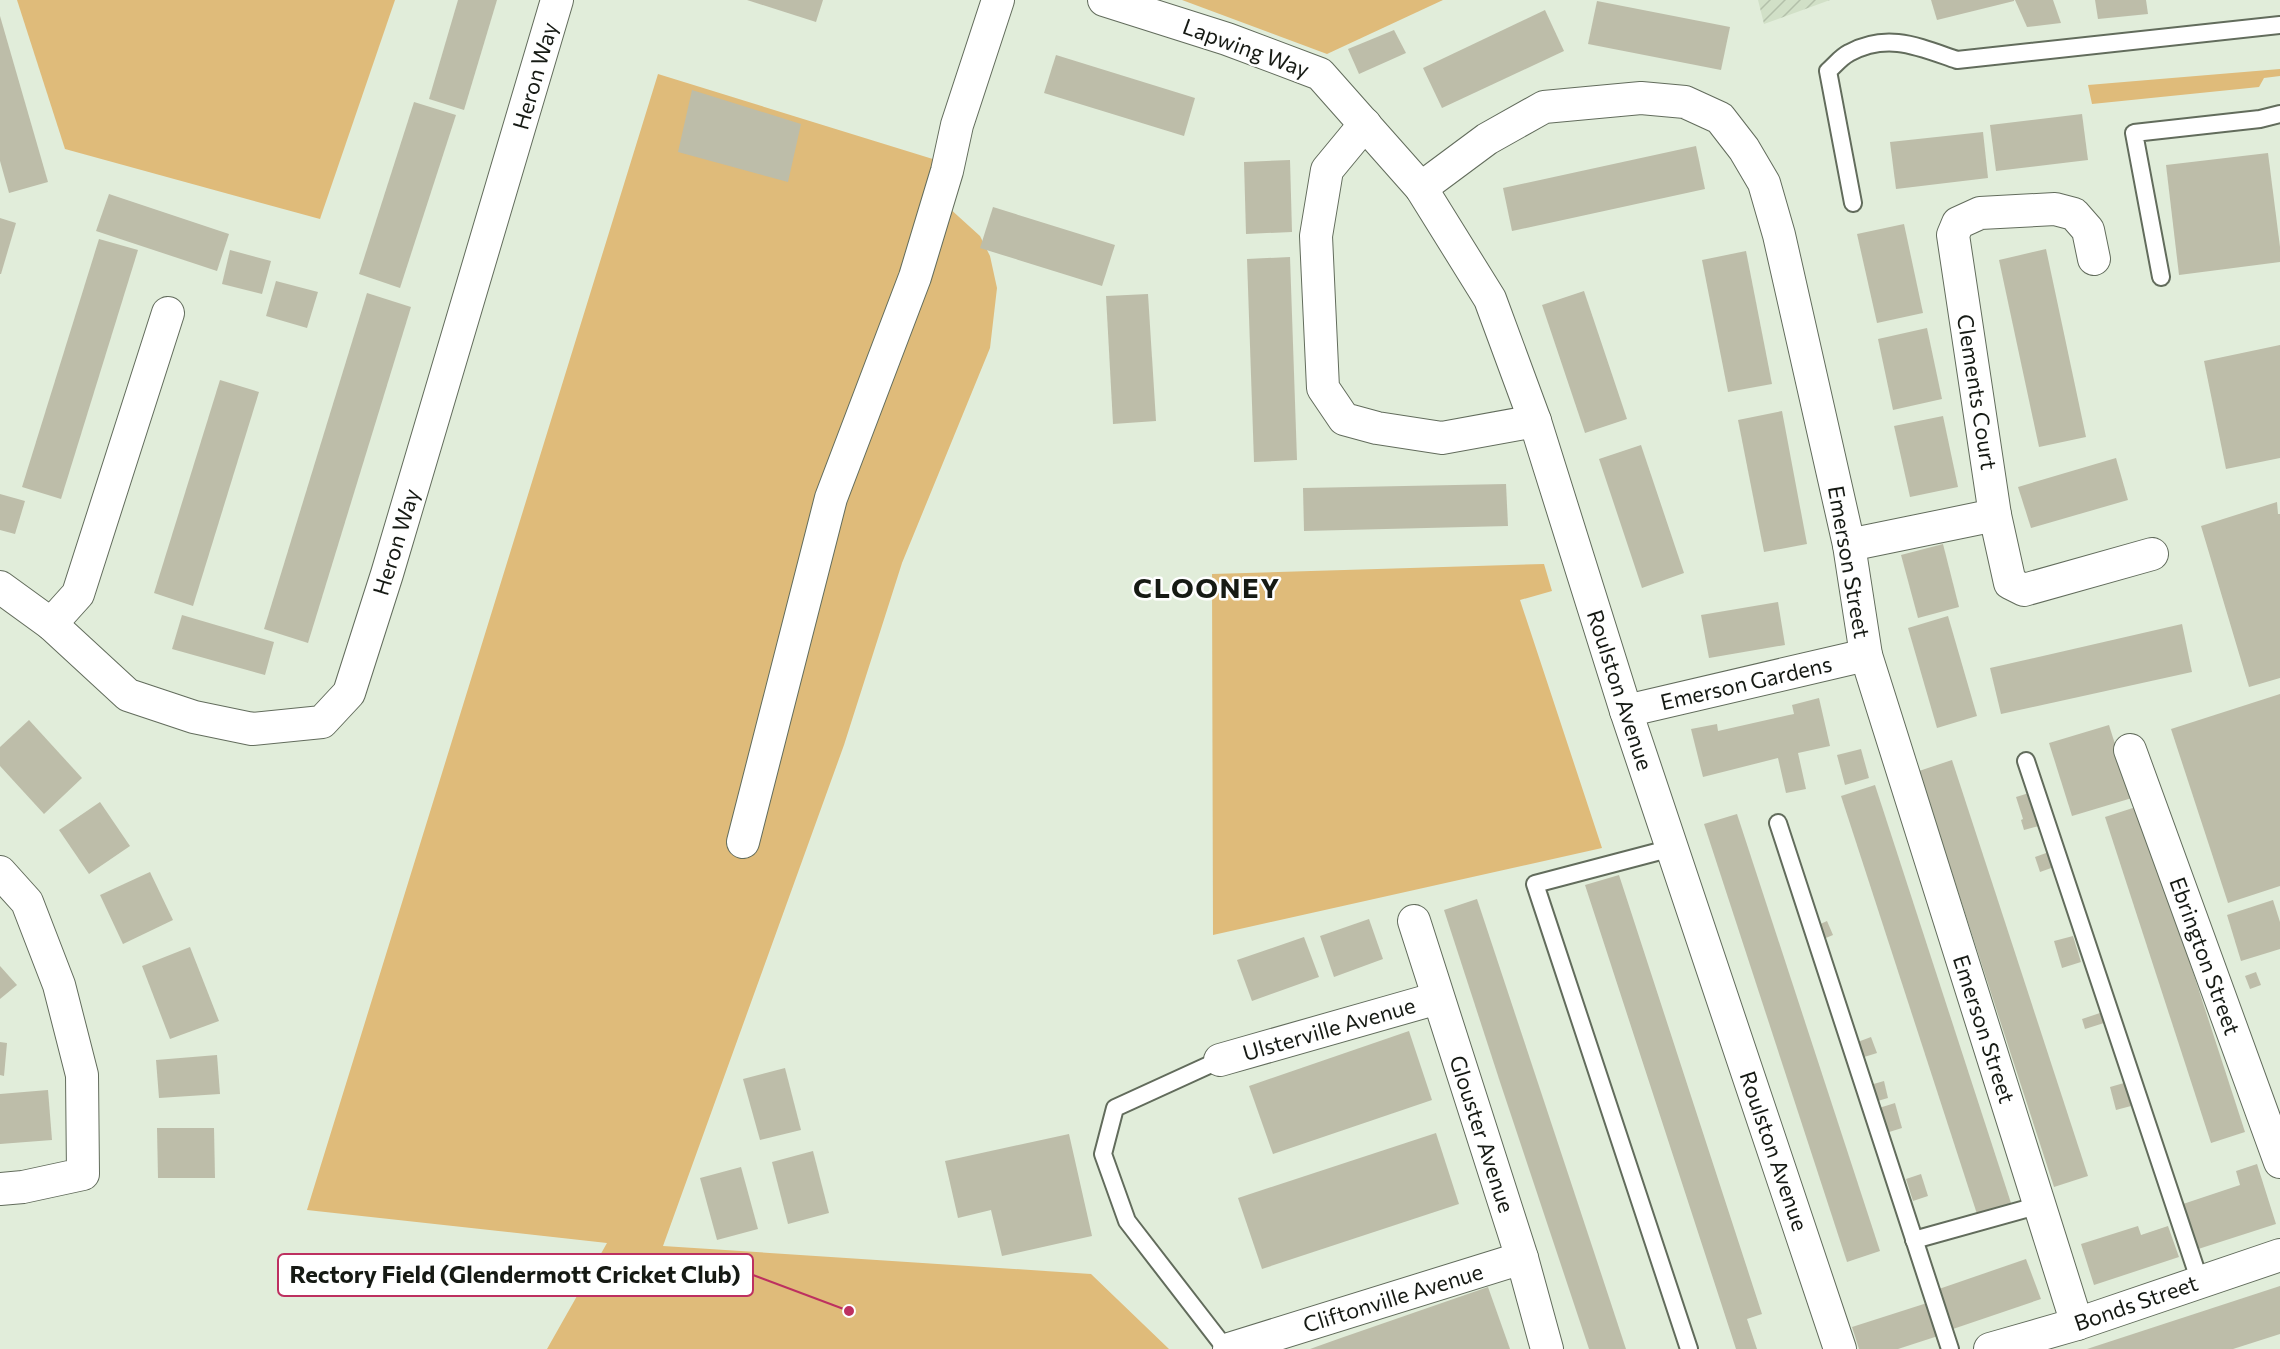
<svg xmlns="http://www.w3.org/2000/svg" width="2280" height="1349" font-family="Commissioner,sans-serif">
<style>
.industrial{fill:url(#industrial-furrows)}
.green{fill:#dfbb7a}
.building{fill:#bdbda9}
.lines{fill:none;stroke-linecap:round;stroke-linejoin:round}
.lane-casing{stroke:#626c5c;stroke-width:20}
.street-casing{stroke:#626c5c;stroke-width:34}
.lane{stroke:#fff;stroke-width:16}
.street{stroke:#fff;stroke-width:32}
.labels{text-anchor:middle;stroke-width:5;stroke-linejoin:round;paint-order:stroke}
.street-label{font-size:22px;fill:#161a14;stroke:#fff}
.district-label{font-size:28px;font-weight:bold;letter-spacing:1.5px;fill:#161a14;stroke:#fff}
.leader{fill:none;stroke:#bd3060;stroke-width:2}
.callout-dot{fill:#bd3060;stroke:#fff;stroke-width:2}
.callout{fill:#fff;stroke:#bd3060;stroke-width:2}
.callout-label{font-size:24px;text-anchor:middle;font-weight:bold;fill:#161a14}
</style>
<defs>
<pattern id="industrial-furrows" width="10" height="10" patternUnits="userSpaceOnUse" patternTransform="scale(1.5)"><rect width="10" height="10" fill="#d1e0c7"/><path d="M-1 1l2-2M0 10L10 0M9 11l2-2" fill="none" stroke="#b3c0aa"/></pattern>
</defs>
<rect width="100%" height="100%" fill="#e1edda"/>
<polygon class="industrial" points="1758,0 1830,0 1764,24"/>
<g class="green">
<polygon points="17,0 395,0 320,219 65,149"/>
<polygon points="1182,0 1443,0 1327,54"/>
<polygon points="2280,69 2280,76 2264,78 2259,87 2092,104 2088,85"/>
<polygon points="658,74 936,160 937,197 980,236 990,256 997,288 990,348 902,563 844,745 663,1246 1091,1274 1169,1349 547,1349 607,1243 307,1210"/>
<polygon points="1544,564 1552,591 1520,600 1602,848 1213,935 1212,574"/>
</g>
<g class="building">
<polygon points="458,0 497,0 464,110 429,99"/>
<polygon points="747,0 823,0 816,22"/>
<polygon points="1931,0 2014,0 2014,1 1937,20"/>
<polygon points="2015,0 2053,0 2061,23 2027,27"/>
<polygon points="2095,0 2146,0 2148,14 2098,19"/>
<polygon points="1597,1 1730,27 1721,70 1588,44"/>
<polygon points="1545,10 1564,51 1442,108 1423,68"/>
<polygon points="0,16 48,182 9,193 0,161"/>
<polygon points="1394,30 1406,53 1359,74 1348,49"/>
<polygon points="1056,55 1195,98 1184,136 1044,93"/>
<polygon points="692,90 801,124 788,182 678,152"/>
<polygon points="414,102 456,115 400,288 359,274"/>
<polygon points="2082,114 2088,160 1996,171 1990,125"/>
<polygon points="1983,132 1988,178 1896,189 1890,142"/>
<polygon points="1696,146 1705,189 1512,231 1503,188"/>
<polygon points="2268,153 2280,247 2280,262 2179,275 2166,165"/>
<polygon points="1290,160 1292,232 1246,234 1244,162"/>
<polygon points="109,194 229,234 217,271 96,231"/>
<polygon points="993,207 1115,245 1102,286 980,248"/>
<polygon points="0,218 16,223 1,274 0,274"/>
<polygon points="1904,224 1923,313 1877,323 1857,234"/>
<polygon points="99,239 138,250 61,499 22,487"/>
<polygon points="2046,249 2086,437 2039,447 1999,260"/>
<polygon points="230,250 271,261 262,294 222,284"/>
<polygon points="1746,251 1772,384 1728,392 1702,260"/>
<polygon points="1290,257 1297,460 1254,462 1247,259"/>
<polygon points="276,281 318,292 307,328 266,316"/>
<polygon points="1584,291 1627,419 1585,433 1542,305"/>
<polygon points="367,293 411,307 308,643 264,629"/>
<polygon points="1148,294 1156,421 1113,424 1106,296"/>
<polygon points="1927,328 1942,399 1893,410 1878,339"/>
<polygon points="2280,345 2280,458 2226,469 2204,361"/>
<polygon points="220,380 259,392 193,606 154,593"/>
<polygon points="1782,411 1807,544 1764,552 1738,420"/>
<polygon points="1943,416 1958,487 1910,497 1894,426"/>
<polygon points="1641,445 1684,573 1642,588 1599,459"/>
<polygon points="2116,458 2128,500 2031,528 2018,487"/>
<polygon points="1506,484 1508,526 1304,531 1303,488"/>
<polygon points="0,494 25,501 15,534 0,530"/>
<polygon points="2277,502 2278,514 2280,514 2280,678 2249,687 2201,526"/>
<polygon points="1943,544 1959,607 1918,618 1901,555"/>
<polygon points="1778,602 1785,645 1709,658 1701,615"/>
<polygon points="182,615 274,642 265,675 172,649"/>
<polygon points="1948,616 1977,716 1937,728 1908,628"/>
<polygon points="2182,624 2192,672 2001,714 1990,668"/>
<polygon points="2280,694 2280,886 2228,903 2171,729"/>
<polygon points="1819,698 1830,746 1798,753 1806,789 1786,793 1778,758 1703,777 1691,729 1717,724 1718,731 1789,715 1794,714 1792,705"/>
<polygon points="29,720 82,778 44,814 0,766 0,747"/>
<polygon points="2109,725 2132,798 2072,816 2049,743"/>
<polygon points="1861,749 1869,778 1845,785 1837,755"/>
<polygon points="1952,760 2088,1176 2054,1187 1919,771"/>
<polygon points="1875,785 2011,1203 1977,1214 1841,796"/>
<polygon points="2029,793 2039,826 2024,830 2021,820 2023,819 2016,797"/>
<polygon points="100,802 130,846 89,874 59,830"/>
<polygon points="2139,806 2245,1132 2211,1143 2105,817"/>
<polygon points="1737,814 1880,1251 1847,1262 1704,824"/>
<polygon points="2049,852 2054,867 2040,872 2035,857"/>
<polygon points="150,872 173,920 123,944 100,895"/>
<polygon points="1619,875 1762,1314 1747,1319 1757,1349 1736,1349 1585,885"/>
<polygon points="1477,899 1593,1249 1626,1349 1589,1349 1501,1085 1444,910"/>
<polygon points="2273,900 2280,922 2280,949 2241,961 2227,915"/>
<polygon points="1369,919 1383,959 1334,977 1320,936"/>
<polygon points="1827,921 1833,935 1821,940 1816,926"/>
<polygon points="2073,936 2081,962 2062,968 2054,941"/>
<polygon points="1304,937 1319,977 1252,1001 1237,960"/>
<polygon points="190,947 219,1021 170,1039 142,966"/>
<polygon points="0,966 17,985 0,999"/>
<polygon points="2256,972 2261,985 2250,989 2245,976"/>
<polygon points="2100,1013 2104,1023 2085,1029 2082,1019"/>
<polygon points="1409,1031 1432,1100 1273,1154 1249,1086"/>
<polygon points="1871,1037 1877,1053 1861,1058 1855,1043"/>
<polygon points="0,1042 7,1043 4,1076 0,1075"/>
<polygon points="217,1055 220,1094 159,1098 156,1060"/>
<polygon points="785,1068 801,1130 760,1140 743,1079"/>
<polygon points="1884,1081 1888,1098 1874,1102 1870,1085"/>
<polygon points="2124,1083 2131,1106 2116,1110 2110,1087"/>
<polygon points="48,1090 52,1140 0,1144 0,1094"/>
<polygon points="1895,1103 1902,1128 1886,1133 1879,1108"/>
<polygon points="157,1128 214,1128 215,1178 158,1178"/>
<polygon points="1436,1133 1459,1204 1262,1269 1238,1198"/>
<polygon points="1069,1134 1092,1236 1002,1256 991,1210 958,1218 945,1161"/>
<polygon points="813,1151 829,1213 788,1224 772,1162"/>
<polygon points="2257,1164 2276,1224 2192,1251 2177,1206 2240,1185 2236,1171"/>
<polygon points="741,1167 758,1229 717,1240 700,1178"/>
<polygon points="1921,1174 1928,1196 1913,1201 1906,1179"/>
<polygon points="2138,1226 2141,1235 2168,1226 2179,1257 2094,1285 2081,1244"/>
<polygon points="2026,1259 2041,1299 1950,1330 1936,1290"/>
<polygon points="2280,1286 2280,1334 2233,1349 2087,1349"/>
<polygon points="1488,1287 1510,1349 1310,1349 1338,1339"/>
<polygon points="1927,1303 1938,1336 1898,1349 1859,1349 1852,1327"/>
</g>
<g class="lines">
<g class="lane-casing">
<g id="lane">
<path d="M1853,203L1828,71C1835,65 1841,57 1849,53C1888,32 1919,47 1957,60L2280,25"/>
<polyline points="2161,277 2134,133 2260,119 2280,114"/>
<polyline points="2026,761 2200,1282"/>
<polyline points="1778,823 1950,1349"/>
<polyline points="1672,848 1535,884 1689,1349"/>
<polyline points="1220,1060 1115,1108 1103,1154 1127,1221 1226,1349"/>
<polyline points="1914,1240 2040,1205"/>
</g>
</g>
<g class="street-casing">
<g id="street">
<polyline points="1104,0 1227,39 1320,74 1421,188 1490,299 1535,421 1626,711 1840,1349"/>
<polyline points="1365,124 1327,170 1316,236 1323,388 1344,419 1377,428 1442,438 1535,421"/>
<polyline points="1421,188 1487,139 1544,107 1641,98 1685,102 1720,118 1744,149 1764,183 1779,235 1849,545 1866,655 2077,1324"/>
<polyline points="2094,259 2088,230 2074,214 2055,209 1980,213 1958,223 1953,235 1995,515 2010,583 2024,590 2152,554"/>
<polyline points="1849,545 1995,515"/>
<polyline points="0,587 51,624 128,695 194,717 252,729 322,722 349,693 387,574 557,0"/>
<polyline points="51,624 78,594 168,313"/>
<polyline points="1626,711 1866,655"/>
<polyline points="2130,750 2280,1162"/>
<polyline points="743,842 831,498 915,277 947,171 957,125 998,0"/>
<polyline points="0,872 27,902 59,985 82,1075 83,1174 23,1187 0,1189"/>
<polyline points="1414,921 1522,1258 1547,1349"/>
<polyline points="1220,1060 1438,998"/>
<polyline points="1229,1349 1522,1258"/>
<polyline points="1990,1349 2077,1324 2280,1255"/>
</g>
</g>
<use href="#lane" class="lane"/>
<use href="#street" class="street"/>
</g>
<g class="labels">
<g class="street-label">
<text transform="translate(1246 48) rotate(20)" y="8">Lapwing Way</text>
<text transform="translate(535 76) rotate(-74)" y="8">Heron Way</text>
<text transform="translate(1977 392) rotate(81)" y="8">Clements Court</text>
<text transform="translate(396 542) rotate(-73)" y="8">Heron Way</text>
<text transform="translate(1849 562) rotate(80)" y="8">Emerson Street</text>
<text transform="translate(1746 683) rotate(-13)" y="8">Emerson Gardens</text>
<text transform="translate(1620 690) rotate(72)" y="8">Roulston Avenue</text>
<text transform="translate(2205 956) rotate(70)" y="8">Ebrington Street</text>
<text transform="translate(1329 1029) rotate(-16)" y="8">Ulsterville Avenue</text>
<text transform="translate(1984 1029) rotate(72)" y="8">Emerson Street</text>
<text transform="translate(1482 1134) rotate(72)" y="8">Glouster Avenue</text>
<text transform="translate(1774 1151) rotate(71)" y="8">Roulston Avenue</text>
<text transform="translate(1393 1298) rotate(-17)" y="8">Cliftonville Avenue</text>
<text transform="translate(2136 1303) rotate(-19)" y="8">Bonds Street</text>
</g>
<g class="district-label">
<text x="1207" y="598">CLOONEY</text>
</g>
</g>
<path class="leader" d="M849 1311L753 1275"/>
<circle class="callout-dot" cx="849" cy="1311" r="6"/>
<rect class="callout" x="278" y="1254" width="475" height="42" rx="6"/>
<g class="callout-label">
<text x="515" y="1283">Rectory Field (Glendermott Cricket Club)</text>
</g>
</svg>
